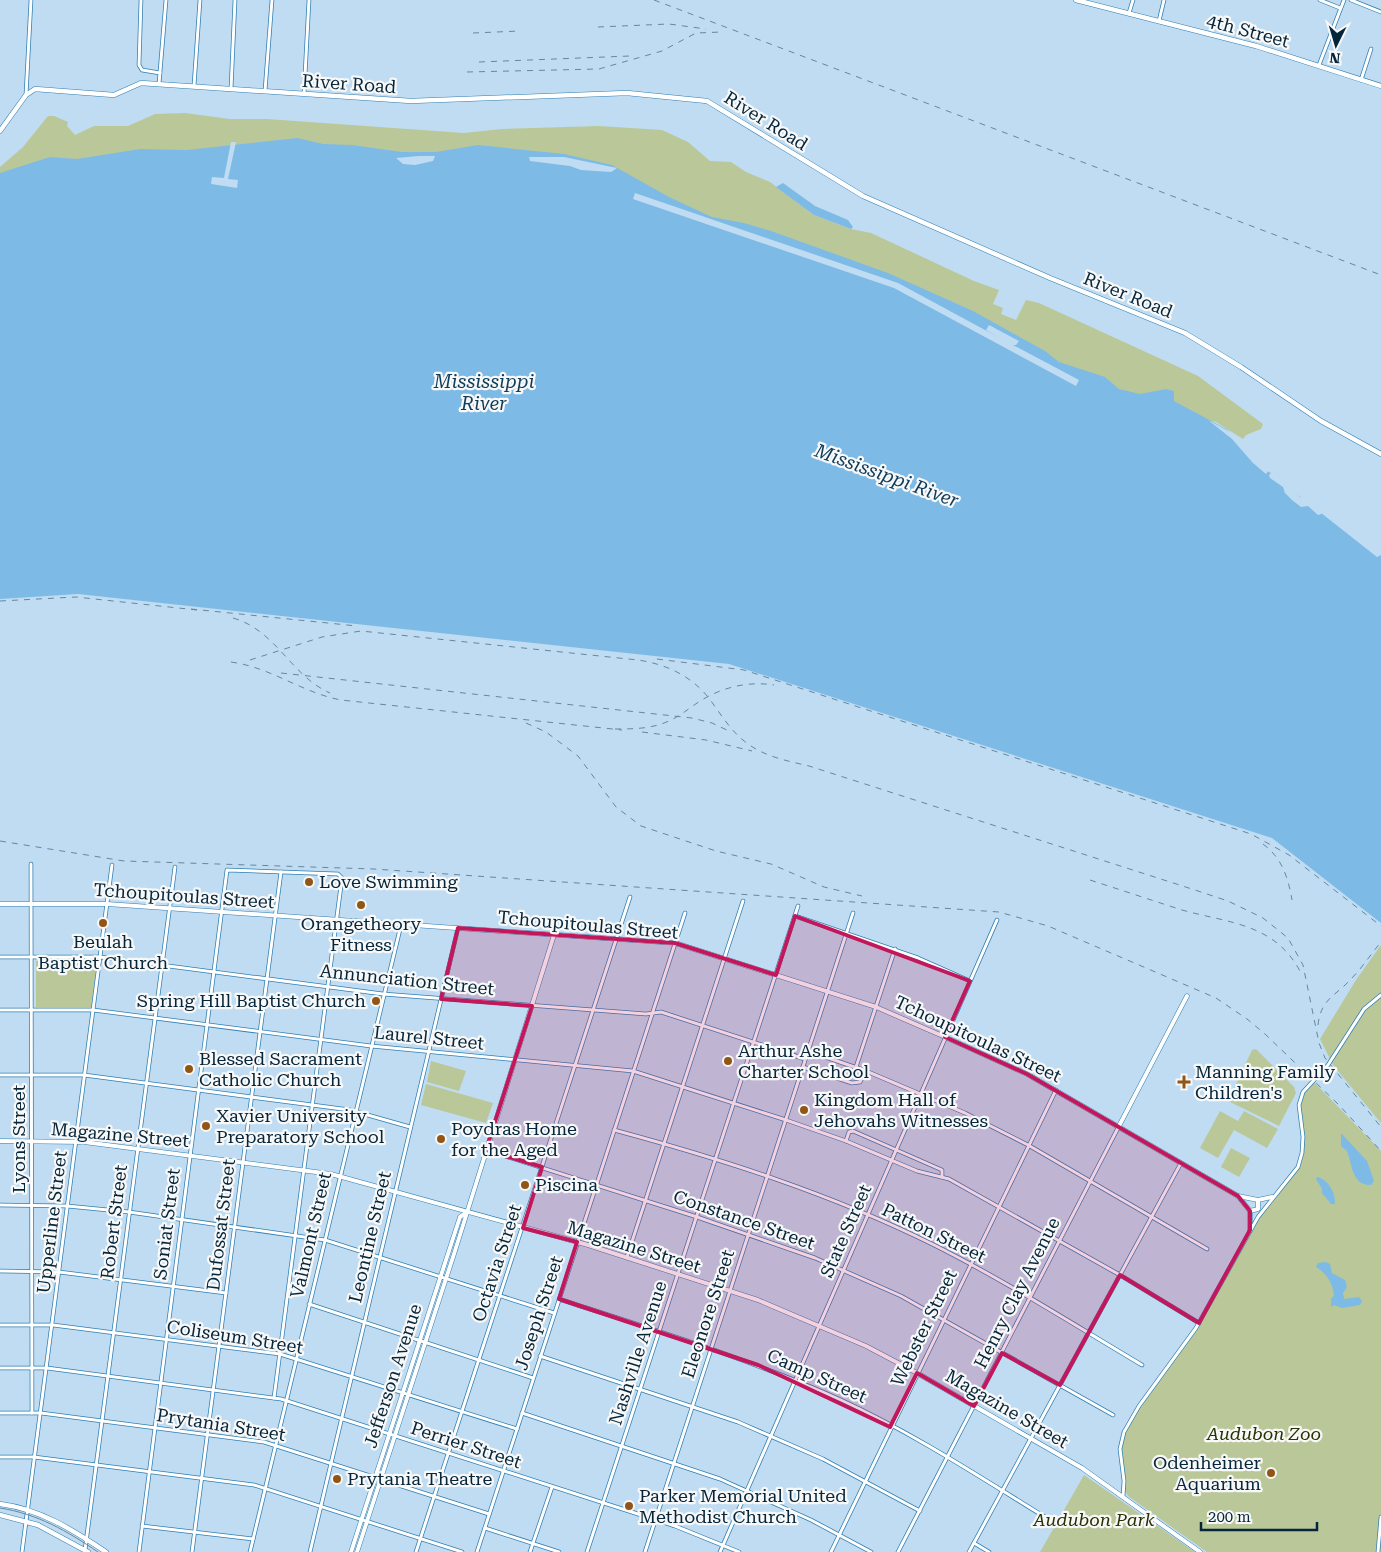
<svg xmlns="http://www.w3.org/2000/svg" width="1381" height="1552" font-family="'Roboto Serif',serif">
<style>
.green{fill:#bac899}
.water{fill:#7ebae6}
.pier{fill:#bfdcf2}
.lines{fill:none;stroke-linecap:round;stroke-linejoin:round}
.minor-casing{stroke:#307eb1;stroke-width:4.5}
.tertiary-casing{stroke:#307eb1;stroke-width:5}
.secondary-casing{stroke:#307eb1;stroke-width:5.5}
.minor{stroke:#fff;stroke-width:3}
.tertiary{stroke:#fff;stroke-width:4}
.secondary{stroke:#fff;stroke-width:4.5}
.tram{stroke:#67869c;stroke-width:1}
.rail{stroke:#67869c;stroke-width:1;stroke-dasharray:6 6;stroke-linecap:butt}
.marked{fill:#c2185b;fill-opacity:0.2;stroke:#c2185b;stroke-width:4;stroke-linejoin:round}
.poi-dot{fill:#915516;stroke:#f8f8f8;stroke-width:2}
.labels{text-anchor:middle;stroke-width:4.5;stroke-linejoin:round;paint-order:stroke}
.street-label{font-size:18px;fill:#04253a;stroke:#f8f8f8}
.poi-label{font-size:18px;fill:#04253a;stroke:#f8f8f8;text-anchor:start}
.park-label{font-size:18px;font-style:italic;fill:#283200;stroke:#f8f8f8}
.water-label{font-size:19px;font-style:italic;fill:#0e3d5b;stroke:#f8f8f8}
</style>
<rect width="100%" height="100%" fill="#bfdcf2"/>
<g class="green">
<polygon points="185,113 230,119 267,119 464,133 502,129 599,126 662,130 688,142 710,161 731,162 746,172 770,182 814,215 851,229 871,233 974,281 999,290 993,304 1003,308 1001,314 1016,320 1026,300 1039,303 1198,376 1263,424 1261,429 1246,435 1243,439 1216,422 0,175 0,167 23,147 48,116 54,116 68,122 67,126 75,135 94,126 128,126 155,114"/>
<polygon points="1381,945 1381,1123 1333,1065 1320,1039 1356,980"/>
<polygon points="36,961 97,961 91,1007 36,1007"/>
<polygon points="1256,1049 1294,1087 1296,1093 1279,1126 1230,1102 1229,1099 1252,1050"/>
<polygon points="431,1061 466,1071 459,1091 427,1082"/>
<polygon points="1313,1081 1381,1151 1381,1552 1207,1552 1128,1496 1124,1488 1120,1449 1130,1421 1199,1323 1262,1211 1298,1167 1303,1137 1299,1105 1303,1092"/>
<polygon points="426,1084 493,1103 486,1123 421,1105"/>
<polygon points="1220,1111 1238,1121 1244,1111 1278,1129 1267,1148 1234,1130 1218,1158 1200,1148"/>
<polygon points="1231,1148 1250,1158 1239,1177 1221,1167"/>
<polygon points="1084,1475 1195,1552 1040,1552"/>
</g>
<g class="water">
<polygon points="297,138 323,144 352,145 402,152 436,152 478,145 564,154 612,165 669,197 712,217 744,223 771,231 888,273 973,311 1045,351 1059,362 1105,377 1119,389 1140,394 1166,389 1174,391 1174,401 1228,430 1250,457 1377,557 1381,555 1381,923 1272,838 729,664 78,594 0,599 0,173 50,157 77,159 140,149 187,150"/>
<polygon points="783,183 815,206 848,220 853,227 851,229 814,215 776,187"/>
<path d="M1341,1133L1367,1161L1374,1181L1371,1185C1352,1186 1352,1164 1347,1151L1341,1146Z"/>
<path d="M1317,1177C1328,1179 1336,1193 1335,1204H1331L1322,1193V1189L1316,1179Z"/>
<path d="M1326,1262L1330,1264L1332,1273L1345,1280L1347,1287L1343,1293L1344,1299L1359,1297L1362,1301L1360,1305L1342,1308L1334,1305L1331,1307V1299L1334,1295C1333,1283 1326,1273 1316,1267L1318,1263Z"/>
</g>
<g class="pier">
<polygon points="231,142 236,142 228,179 238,180 237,188 211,184 212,177 224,178"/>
<polygon points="419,156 435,156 433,161 415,165 403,164 396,158"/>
<polygon points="529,157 564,157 617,168 611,172 581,170 570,166 530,161"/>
<polygon points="635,193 898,283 998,337 986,330 989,325 1019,341 1016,345 1013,345 1079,380 1076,386 894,288 633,199"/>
<polygon points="1208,420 1234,434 1252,456 1270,469 1266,474 1253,463 1232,439"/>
<polygon points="1273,471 1292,487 1300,497 1306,498 1324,513 1318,515 1308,506 1301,507 1292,500 1285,493 1283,487 1270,478 1269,475"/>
</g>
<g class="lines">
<g class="minor-casing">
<g id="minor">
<polyline points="141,0 139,65 142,70 160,73"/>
<polyline points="1320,0 1340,8"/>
<polyline points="1351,0 1381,12"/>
<polyline points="1129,13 1133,0"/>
<polyline points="1159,21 1164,0"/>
<polyline points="1319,65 1344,0"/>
<polyline points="1361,80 1371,49"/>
<polyline points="159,84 166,0"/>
<polyline points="194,86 200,0"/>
<polyline points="231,89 235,0"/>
<polyline points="265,91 272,0"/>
<polyline points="304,94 309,0"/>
<polyline points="26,95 31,0"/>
<polyline points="31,864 32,1413"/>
<polyline points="795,916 918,958 970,981"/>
<polyline points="0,957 100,957 383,994 646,1014 661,1012 805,1059"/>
<polyline points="0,1010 93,1010 371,1046 633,1071 786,1120 846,1141 917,1171 949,1179 1120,1275 1199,1323"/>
<polyline points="808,1051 866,1071"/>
<polyline points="803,1067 852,1083 860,1082 866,1071 965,1113 1028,1145 1207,1249"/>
<polyline points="856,1067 895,949"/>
<polyline points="0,1075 84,1075 350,1110 410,1127"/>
<path d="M614,1130C722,1159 831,1194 932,1244C1004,1280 1073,1324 1142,1365"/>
<polyline points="846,1141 849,1132 853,1131 942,1170 942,1177"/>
<polyline points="486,1150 697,1217 815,1258 901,1296 1113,1415"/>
<polyline points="0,1205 67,1206 129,1212 325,1240 554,1313"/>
<polyline points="627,1257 743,901"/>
<polyline points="0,1271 59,1272 226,1293"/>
<path d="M559,1299C654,1330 750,1359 841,1400C911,1432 980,1477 1045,1517"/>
<polyline points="309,1304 533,1378"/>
<polyline points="0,1325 53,1325 280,1354 517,1429"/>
<polyline points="540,1356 738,1422 823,1459 920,1511"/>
<polyline points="0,1368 47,1368 281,1399 675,1526 739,1552"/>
<polyline points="0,1413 41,1413 264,1442 489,1514"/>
<polyline points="522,1413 720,1479 811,1520 871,1552"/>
<polyline points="0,1457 34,1457 254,1485 462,1552"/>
<polyline points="1123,1497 1124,1481 1120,1449 1124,1432 1139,1406 1196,1328 1258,1217 1298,1167 1302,1153 1303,1137 1299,1105 1303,1092 1328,1065 1364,1009 1381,995"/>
<polyline points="142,1526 253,1539"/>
<polyline points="485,1528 559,1552"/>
<polyline points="974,1543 989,1552"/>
<polyline points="85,1550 175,867"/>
<polyline points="22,1552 112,865"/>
<polyline points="139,1552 227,870 338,874 342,878 274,1398"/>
<polyline points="192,1552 281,872"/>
<polyline points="250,1552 401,925"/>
<polyline points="310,1552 458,928"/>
<polyline points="416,1552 630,897"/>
<polyline points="477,1552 685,913"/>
<polyline points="530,1552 552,1487"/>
<polyline points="587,1552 798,906"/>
<polyline points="645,1552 853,913"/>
<polyline points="720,1552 997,920"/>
<polyline points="831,1552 1056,1090"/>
<polyline points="898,1552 1119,1126"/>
<polyline points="969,1552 1181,1163"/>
<polyline points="1378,1552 1381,1517"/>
</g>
</g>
<g class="tertiary-casing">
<g id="tertiary">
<polyline points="0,904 107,904 675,943 876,1007 945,1037 1027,1074 1238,1196 1258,1200 1272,1197"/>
<polyline points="1119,1126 1187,996"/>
<polyline points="0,1141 84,1142 331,1174 588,1245 758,1300 866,1346 917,1373 1082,1468 1200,1552"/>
<polyline points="1238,1196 1250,1211 1250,1230"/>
<polyline points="1250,1211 1258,1209 1258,1200"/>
<polyline points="351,1552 460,1217 467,1212"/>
<polyline points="357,1552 454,1254 554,935"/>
</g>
</g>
<g class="secondary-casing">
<g id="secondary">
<polyline points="1076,0 1256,46 1381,86"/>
<polyline points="0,131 26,95 35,89 114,95 141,83 411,101 627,93 707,101 863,196 1050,278 1185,333 1241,367 1321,421 1381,454"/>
<path d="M0,1504C40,1509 73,1530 106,1552"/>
<polyline points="0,1515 38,1525 88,1552"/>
</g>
</g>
<use href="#minor" class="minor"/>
<use href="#tertiary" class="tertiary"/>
<use href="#secondary" class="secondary"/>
<path class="tram" d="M0,1508C38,1514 67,1531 98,1552"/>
<g class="rail">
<polyline points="654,0 1381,275"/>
<polyline points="598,27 669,24 706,29"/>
<polyline points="473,33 520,31"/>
<polyline points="479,62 630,56"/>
<polyline points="467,72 599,69 662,51 696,33 722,32"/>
<polyline points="0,601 76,597 197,610"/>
<polyline points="191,609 357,626"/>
<path d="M233,618C276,630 291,676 330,693"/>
<polyline points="657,659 744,670 1251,834 1289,855 1381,926"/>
<path d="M250,660L322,637L361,631L638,660C665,664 690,675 708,697C721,714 730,731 748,744C766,757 788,761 809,766L1195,890L1228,901L1263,918L1288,938L1303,965L1319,1043L1325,1058L1381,1127"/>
<path d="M231,662C273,668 300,692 341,700L622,730"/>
<polyline points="281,673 692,718 712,723 731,732"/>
<polyline points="526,723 546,732 578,756 616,807 641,826 716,851 771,864 824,887 862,896"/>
<path d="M615,729C632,729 648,729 664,723C678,718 688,709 700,701C723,687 748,681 774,685"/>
<polyline points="642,732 706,740 752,751"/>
<polyline points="0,841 124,861 374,869 999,912 1048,926 1216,998 1247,1019 1265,1034 1339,1105 1381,1151"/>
<path d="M1263,844C1282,858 1288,877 1292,900"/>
<path d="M1090,880C1121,890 1151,900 1182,910C1228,923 1274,923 1300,971"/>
<path d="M1318,1025C1321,998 1336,996 1351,979C1362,968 1371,954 1381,942"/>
</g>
</g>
<path class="marked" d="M795,916L970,981L945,1037L1027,1074L1238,1196L1250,1211V1230L1199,1323L1120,1275L1060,1385L1002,1353L974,1406L917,1373L890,1427L758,1365L559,1299L577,1242L523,1228L542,1167L486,1150L532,1006L441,999L458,928L675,943L776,975Z"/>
<g class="poi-dot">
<circle cx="309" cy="882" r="5"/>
<circle cx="361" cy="905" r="5"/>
<circle cx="103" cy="923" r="5"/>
<circle cx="376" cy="1001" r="5"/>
<circle cx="728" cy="1061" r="5"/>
<circle cx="189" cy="1069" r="5"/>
<path d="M1181.5 1074.5h5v5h5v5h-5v5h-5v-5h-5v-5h5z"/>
<circle cx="804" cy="1110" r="5"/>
<circle cx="206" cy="1126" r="5"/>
<circle cx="441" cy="1139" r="5"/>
<circle cx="525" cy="1185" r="5"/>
<circle cx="1271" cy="1473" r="5"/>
<circle cx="337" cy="1479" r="5"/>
<circle cx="629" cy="1506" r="5"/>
</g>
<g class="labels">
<g class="street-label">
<text transform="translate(1248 31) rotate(15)" y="6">4th Street</text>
<text transform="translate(349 84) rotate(4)" y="6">River Road</text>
<text transform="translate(766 121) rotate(32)" y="6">River Road</text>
<text transform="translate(1128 295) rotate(22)" y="6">River Road</text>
<text transform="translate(184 896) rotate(4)" y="6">Tchoupitoulas Street</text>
<text transform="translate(588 925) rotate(5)" y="6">Tchoupitoulas Street</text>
<text transform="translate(407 980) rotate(6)" y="6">Annunciation Street</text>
<text transform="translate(429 1038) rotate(6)" y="6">Laurel Street</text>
<text transform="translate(978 1039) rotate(25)" y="6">Tchoupitoulas Street</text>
<text transform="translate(120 1135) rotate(5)" y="6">Magazine Street</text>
<text transform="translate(19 1139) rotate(-90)" y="6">Lyons Street</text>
<text transform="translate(744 1220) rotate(19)" y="6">Constance Street</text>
<text transform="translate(52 1222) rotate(-83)" y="6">Upperline Street</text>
<text transform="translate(114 1222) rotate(-83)" y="6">Robert Street</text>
<text transform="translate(167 1224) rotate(-83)" y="6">Soniat Street</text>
<text transform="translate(221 1225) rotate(-83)" y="6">Dufossat Street</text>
<text transform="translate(846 1231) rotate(-66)" y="6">State Street</text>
<text transform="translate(934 1233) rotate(26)" y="6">Patton Street</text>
<text transform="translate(311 1235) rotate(-77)" y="6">Valmont Street</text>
<text transform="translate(370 1237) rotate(-77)" y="6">Leontine Street</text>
<text transform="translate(634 1247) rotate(17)" y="6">Magazine Street</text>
<text transform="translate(497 1263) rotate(-72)" y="6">Octavia Street</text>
<text transform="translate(1017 1293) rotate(-63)" y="6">Henry Clay Avenue</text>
<text transform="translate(539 1313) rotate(-72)" y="6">Joseph Street</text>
<text transform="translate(708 1314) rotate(-72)" y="6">Eleonore Street</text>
<text transform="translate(924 1328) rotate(-64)" y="6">Webster Street</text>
<text transform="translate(235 1337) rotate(9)" y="6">Coliseum Street</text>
<text transform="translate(638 1353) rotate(-72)" y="6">Nashville Avenue</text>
<text transform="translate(393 1376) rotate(-72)" y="6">Jefferson Avenue</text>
<text transform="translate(817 1376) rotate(24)" y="6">Camp Street</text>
<text transform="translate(1007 1409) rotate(30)" y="6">Magazine Street</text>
<text transform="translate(221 1425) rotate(9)" y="6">Prytania Street</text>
<text transform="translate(466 1445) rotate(18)" y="6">Perrier Street</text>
</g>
<g class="poi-label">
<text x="319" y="888">Love Swimming</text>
<text x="361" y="930" text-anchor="middle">Orangetheory<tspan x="361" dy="21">Fitness</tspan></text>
<text x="103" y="948" text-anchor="middle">Beulah<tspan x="103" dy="21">Baptist Church</tspan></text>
<text x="366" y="1007" text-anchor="end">Spring Hill Baptist Church</text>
<text x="738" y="1057">Arthur Ashe<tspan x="738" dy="21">Charter School</tspan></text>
<text x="199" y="1065">Blessed Sacrament<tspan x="199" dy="21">Catholic Church</tspan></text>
<text x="1195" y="1078">Manning Family<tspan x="1195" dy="21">Children's</tspan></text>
<text x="814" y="1106">Kingdom Hall of<tspan x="814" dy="21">Jehovahs Witnesses</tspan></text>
<text x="216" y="1122">Xavier University<tspan x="216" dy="21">Preparatory School</tspan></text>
<text x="451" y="1135">Poydras Home<tspan x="451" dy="21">for the Aged</tspan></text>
<text x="535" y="1191">Piscina</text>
<text x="1261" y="1469" text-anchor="end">Odenheimer<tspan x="1261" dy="21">Aquarium</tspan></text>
<text x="347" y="1485">Prytania Theatre</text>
<text x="639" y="1502">Parker Memorial United<tspan x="639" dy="21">Methodist Church</tspan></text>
</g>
<g class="park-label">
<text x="1264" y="1440">Audubon Zoo</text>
<text x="1094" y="1526">Audubon Park</text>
</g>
<g class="water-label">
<text x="484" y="388">Mississippi<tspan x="484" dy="22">River</tspan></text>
<text transform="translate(887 475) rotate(20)" y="7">Mississippi River</text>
</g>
</g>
<g transform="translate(1336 45) rotate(185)" stroke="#f8f8f8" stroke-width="4" paint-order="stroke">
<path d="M0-4L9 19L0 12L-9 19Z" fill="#04253a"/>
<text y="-8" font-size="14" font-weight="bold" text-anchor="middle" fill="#04253a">N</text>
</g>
<path d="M1201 1522v8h116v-8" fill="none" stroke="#04253a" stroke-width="2.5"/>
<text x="1208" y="1522" font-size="15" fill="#04253a" stroke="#f8f8f8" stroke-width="4" paint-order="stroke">200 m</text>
</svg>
